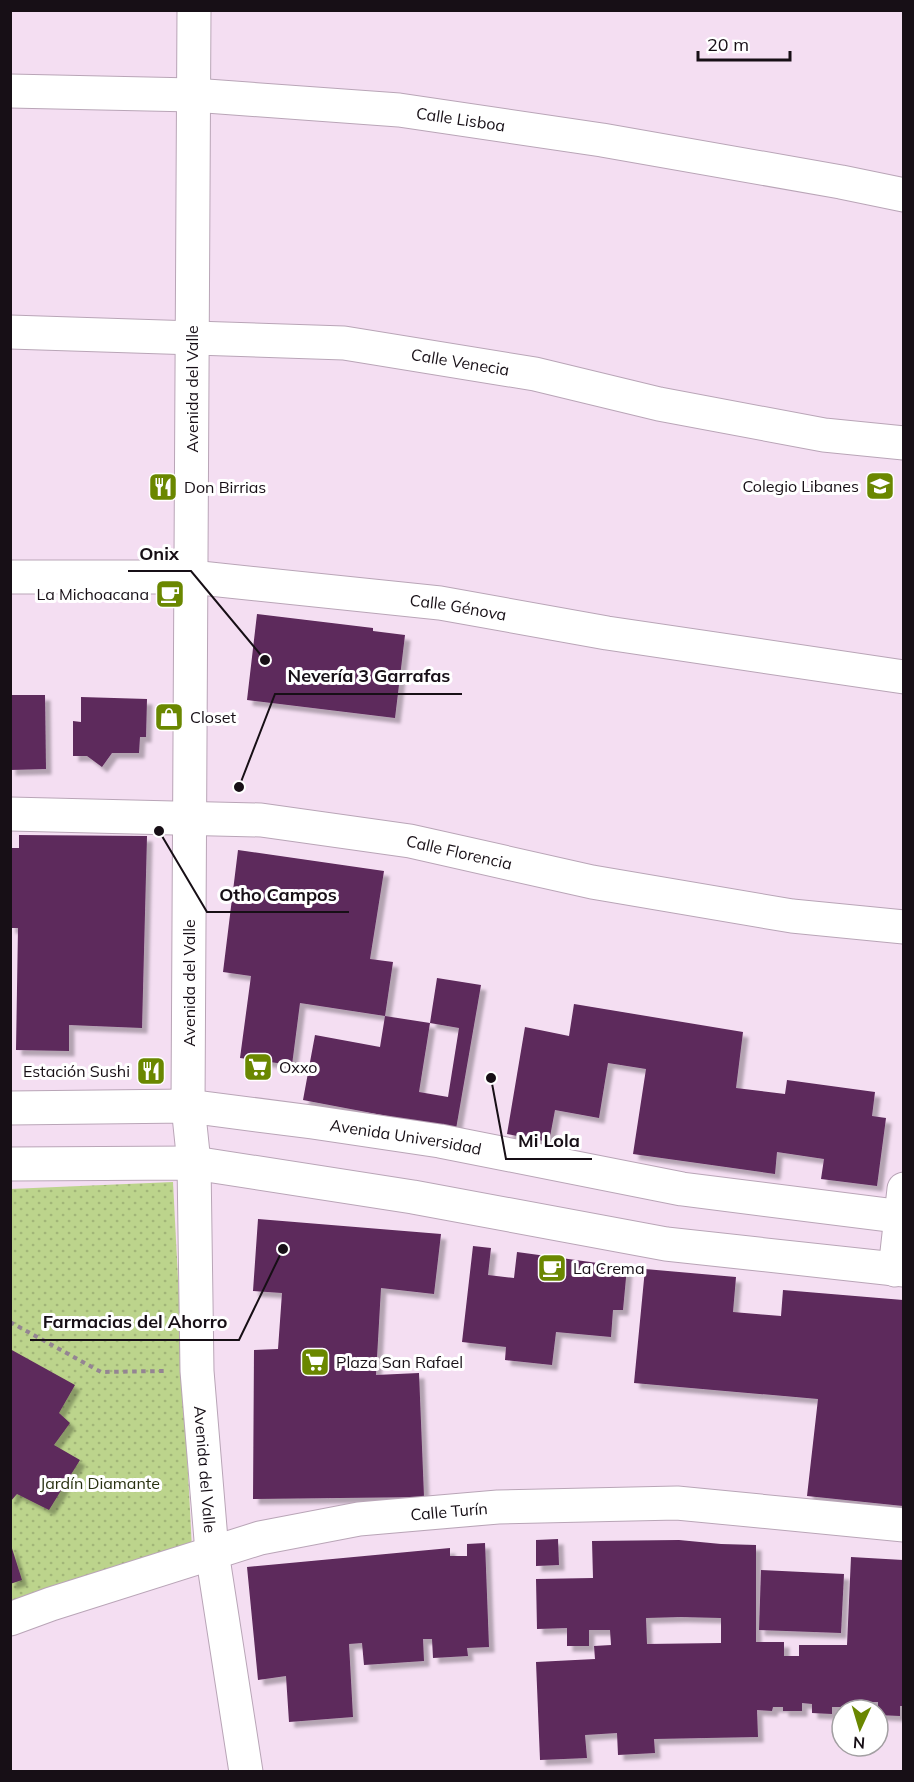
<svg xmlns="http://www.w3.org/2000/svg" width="914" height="1782" font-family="Mulish,sans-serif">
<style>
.park{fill:url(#park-dots)}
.building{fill:#5d295b;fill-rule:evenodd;filter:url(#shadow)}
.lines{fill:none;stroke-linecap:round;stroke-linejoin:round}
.street-casing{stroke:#b9a5b7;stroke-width:35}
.secondary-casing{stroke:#b9a5b7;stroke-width:35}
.path{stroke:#948493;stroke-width:4;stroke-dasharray:4.5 4.5;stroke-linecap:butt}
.street{stroke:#fff;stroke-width:33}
.secondary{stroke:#fff;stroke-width:33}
.labels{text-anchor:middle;stroke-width:6;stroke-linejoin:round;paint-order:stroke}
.street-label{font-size:16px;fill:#170f16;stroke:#fff}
.poi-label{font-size:16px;fill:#170f16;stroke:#fff;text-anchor:start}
.park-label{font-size:16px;fill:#283111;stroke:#fff}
.leader{fill:none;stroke:#170f16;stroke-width:2}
.callout-dot{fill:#170f16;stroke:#fff;stroke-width:2}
.callout-label{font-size:18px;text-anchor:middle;font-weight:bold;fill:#170f16;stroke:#fff;stroke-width:6;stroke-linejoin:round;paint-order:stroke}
</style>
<defs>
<pattern id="park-dots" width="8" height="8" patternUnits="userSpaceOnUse" patternTransform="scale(1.5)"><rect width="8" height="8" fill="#bcd48c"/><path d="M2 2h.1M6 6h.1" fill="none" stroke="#a1b578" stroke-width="1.8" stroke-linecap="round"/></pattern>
<filter id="shadow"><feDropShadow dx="5.5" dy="5.5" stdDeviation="1.5" flood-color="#0004"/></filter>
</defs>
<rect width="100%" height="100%" fill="#f4def2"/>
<polygon class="park" points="173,1182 192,1549 10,1603 10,1189"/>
<g class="building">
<polygon points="257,614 373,628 373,631 405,635 395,718 247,700"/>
<polygon points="10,695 45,695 46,769 10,770"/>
<polygon points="81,697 147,699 146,737 140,737 139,753 112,753 102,767 87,756 73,756 73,721 81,722"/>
<polygon points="19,835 147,836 142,1028 69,1025 69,1051 16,1050 18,928 10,928 10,848 19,848"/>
<polygon points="238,850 384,871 370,959 393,962 385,1016 300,1003 292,1065 240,1058 251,976 223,972"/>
<polygon points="437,978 481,985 456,1129 303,1100 315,1035 380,1047 385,1016 430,1023 419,1092 448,1097 459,1028 430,1023"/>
<polygon points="574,1004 743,1032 736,1088 785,1094 787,1080 875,1092 872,1116 886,1118 877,1186 821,1179 824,1159 777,1152 775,1174 633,1154 646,1069 608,1063 599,1118 555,1110 549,1142 507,1134 525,1027 569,1036"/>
<polygon points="258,1219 441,1234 434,1294 381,1288 376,1375 419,1373 424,1497 253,1499 254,1350 278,1349 282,1293 253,1291"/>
<polygon points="473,1246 491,1248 488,1275 514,1278 517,1252 627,1267 623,1310 613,1310 611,1337 556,1332 552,1365 505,1360 506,1347 462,1342"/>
<polygon points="645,1269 736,1277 733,1312 781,1316 783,1290 903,1300 903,1506 807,1496 818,1399 634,1383"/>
<polygon points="10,1349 75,1385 59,1413 70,1423 54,1445 80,1460 49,1510 17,1494 10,1502"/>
<polygon points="558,1539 559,1565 536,1566 536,1540"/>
<path d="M679,1540L721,1544L756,1545V1642H784V1656H799V1645H847L851,1557L903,1560V1706H900V1716L878,1715V1702H863V1710H846V1707H832V1714L812,1713V1704L802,1703V1711H783V1707H773L772,1711L757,1710L758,1737L654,1739L655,1753L618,1755L617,1733L585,1735L587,1758L540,1760L536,1662L595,1659L594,1646L611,1645L610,1630H589V1646H567V1628L537,1629L536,1579L593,1578L592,1541ZM681,1617L721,1618V1643L647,1644L646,1618Z"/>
<polygon points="10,1542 22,1580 10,1584"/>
<polygon points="485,1543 489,1647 467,1648 468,1656 433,1658 432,1639 423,1639 424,1661 364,1665 362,1643 349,1644 353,1717 289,1722 286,1676 258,1680 247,1567 450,1548 450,1556 467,1556 467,1544"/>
<polygon points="761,1570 844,1574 841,1633 759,1630"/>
</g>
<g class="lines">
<g class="street-casing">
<g id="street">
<path id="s1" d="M10,91L193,95L399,110L602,140L841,182L904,195"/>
<path id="s2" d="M10,332L344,343L535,374L659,404L824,435L904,443"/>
<path id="s3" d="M10,577H191L440,603L607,633L904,677"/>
<path id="s4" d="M10,814L261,820L410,841L592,882L792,916L904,927"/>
<polyline points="895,1270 904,1189"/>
<path id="s5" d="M10,1619L51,1604L260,1538L359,1519L498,1507L677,1503L904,1525"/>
</g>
</g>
<g class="secondary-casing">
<g id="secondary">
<path id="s6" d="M194,10L188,1106L194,1163L197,1371L212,1552L246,1772"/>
<path id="s7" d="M10,1108L188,1106L312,1122L440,1141L682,1189L904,1217"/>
<polyline points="10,1164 194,1163 413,1197 666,1244 904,1270"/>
</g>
</g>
<polyline class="path" points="10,1322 101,1372 165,1371"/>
<use href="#street" class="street"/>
<use href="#secondary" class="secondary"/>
</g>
<defs>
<g id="school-square" transform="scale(1.5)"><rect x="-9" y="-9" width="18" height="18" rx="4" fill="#6a8700" stroke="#fff"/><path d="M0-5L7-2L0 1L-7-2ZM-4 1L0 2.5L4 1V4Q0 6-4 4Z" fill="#fff"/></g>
<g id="restaurant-square" transform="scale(1.5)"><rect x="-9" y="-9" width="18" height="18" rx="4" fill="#6a8700" stroke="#fff"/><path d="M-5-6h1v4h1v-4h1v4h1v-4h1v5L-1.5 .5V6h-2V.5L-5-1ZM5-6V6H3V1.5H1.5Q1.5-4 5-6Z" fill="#fff"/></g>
<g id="cafe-square" transform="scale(1.5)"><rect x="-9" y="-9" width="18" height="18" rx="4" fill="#6a8700" stroke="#fff"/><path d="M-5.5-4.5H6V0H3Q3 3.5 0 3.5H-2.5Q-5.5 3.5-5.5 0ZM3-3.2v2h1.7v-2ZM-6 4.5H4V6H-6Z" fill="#fff"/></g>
<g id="shop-square" transform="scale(1.5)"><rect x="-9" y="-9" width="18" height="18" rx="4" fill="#6a8700" stroke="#fff"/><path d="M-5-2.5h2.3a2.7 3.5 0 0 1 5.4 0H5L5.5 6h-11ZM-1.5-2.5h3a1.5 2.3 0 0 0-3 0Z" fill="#fff"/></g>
<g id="supermarket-square" transform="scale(1.5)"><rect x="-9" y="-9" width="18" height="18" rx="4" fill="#6a8700" stroke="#fff"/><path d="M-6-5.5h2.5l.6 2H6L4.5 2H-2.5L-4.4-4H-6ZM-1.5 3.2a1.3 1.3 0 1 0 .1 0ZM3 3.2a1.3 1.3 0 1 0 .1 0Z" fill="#fff"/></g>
</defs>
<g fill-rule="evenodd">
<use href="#school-square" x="880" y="486"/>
<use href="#restaurant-square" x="163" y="487"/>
<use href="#cafe-square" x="170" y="594"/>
<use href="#shop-square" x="169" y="717"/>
<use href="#supermarket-square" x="258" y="1067"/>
<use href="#restaurant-square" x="151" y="1071"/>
<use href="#cafe-square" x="552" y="1268"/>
<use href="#supermarket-square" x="315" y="1362"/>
</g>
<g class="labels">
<g class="street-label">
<text dy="6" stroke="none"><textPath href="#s1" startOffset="452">Calle Lisboa</textPath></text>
<text dy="6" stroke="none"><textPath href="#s2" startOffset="452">Calle Venecia</textPath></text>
<text transform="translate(192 389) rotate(-90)" y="6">Avenida del Valle</text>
<text dy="6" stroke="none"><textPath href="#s3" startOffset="450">Calle Génova</textPath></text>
<text dy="6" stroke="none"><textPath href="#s4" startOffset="452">Calle Florencia</textPath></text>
<text transform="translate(189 983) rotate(-90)" y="6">Avenida del Valle</text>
<text dy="6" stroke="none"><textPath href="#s7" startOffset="398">Avenida Universidad</textPath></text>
<text dy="6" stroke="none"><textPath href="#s6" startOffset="1460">Avenida del Valle</textPath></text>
<text dy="6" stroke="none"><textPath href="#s5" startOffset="454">Calle Turín</textPath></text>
</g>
<g class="poi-label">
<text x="859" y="492" text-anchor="end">Colegio Libanes</text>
<text x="184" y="493">Don Birrias</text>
<text x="149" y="600" text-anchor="end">La Michoacana</text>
<text x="190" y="723">Closet</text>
<text x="279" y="1073">Oxxo</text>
<text x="130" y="1077" text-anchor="end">Estación Sushi</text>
<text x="573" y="1274">La Crema</text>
<text x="336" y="1368">Plaza San Rafael</text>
</g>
<g class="park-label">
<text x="100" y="1489">Jardín Diamante</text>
</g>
</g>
<path class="leader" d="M265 660L191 571H128M239 787L275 694H462M159 831L207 912H349M491 1078L506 1159H592M283 1249L239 1340H30"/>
<g class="callout-dot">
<circle cx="265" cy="660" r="6"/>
<circle cx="239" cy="787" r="6"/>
<circle cx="159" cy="831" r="6"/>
<circle cx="491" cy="1078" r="6"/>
<circle cx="283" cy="1249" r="6"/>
</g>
<g class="callout-label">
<text x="159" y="560">Onix</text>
<text x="369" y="682">Nevería 3 Garrafas</text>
<text x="278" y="901">Otho Campos</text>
<text x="549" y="1147">Mi Lola</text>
<text x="135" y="1328">Farmacias del Ahorro</text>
</g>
<rect width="914" height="1782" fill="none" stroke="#170f16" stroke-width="24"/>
<g transform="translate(860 1728) rotate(184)"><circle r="28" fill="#ffffff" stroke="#a29fa2" stroke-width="1.5"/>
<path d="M0-4.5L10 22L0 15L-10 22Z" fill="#6a8700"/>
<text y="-9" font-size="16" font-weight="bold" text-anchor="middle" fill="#170f16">N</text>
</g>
<path d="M698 51v9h92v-9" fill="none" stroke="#170f16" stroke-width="3"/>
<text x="707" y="51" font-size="18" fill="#170f16" stroke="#ffffff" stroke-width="4.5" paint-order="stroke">20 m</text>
</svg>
